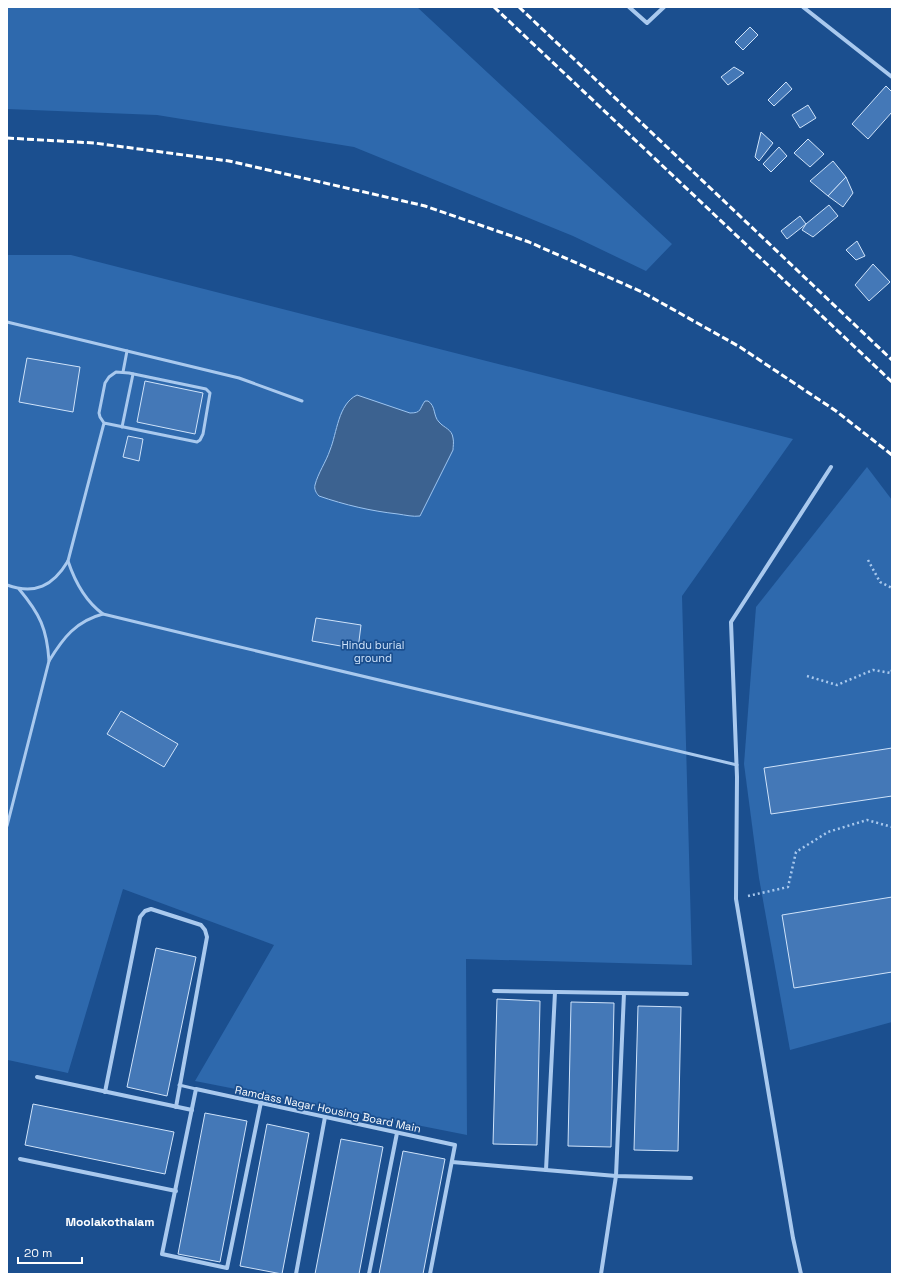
<svg xmlns="http://www.w3.org/2000/svg" width="899" height="1281" font-family="'Space Grotesk',sans-serif">
<style>
.green{fill:#2e69ad}
.water{fill:#3c6290;stroke:#9cc4f0}
.building{fill:#4478b7;stroke:#cfe3fa}
.lines{fill:none;stroke-linecap:round;stroke-linejoin:round}
.path{stroke:#a9c9ee;stroke-width:2.5;stroke-dasharray:2 3;stroke-linecap:butt}
.service{stroke:#a9c9ee;stroke-width:3}
.minor{stroke:#a9c9ee;stroke-width:4}
.rail{stroke:#fff;stroke-width:3;stroke-dasharray:7 3;stroke-linecap:butt}
.labels{text-anchor:middle;stroke-width:3.5;stroke-linejoin:round;paint-order:stroke}
.park-label{font-size:11px;fill:#cfe3fa;stroke:#1b4f8f}
.street-label{font-size:11px;fill:#fff;stroke:#1b4f8f}
.neighbourhood-label{font-size:12px;font-weight:bold;fill:#fff;stroke:#1b4f8f}
</style>
<rect width="100%" height="100%" fill="#1b4f8f"/>
<g class="green">
<polygon points="7,7 417,7 672,244 646,271 573,236 354,147 157,115 7,109"/>
<polygon points="7,255 71,255 793,439 682,596 692,965 466,959 467,1135 195,1081 274,945 123,889 68,1073 8,1060 7,1062"/>
<polygon points="867,467 892,500 892,1022 790,1050 759,878 744,764 756,607"/>
</g>
<path class="water" d="M357,395L410,413C422,413 419,409 425,401H428C436,406 433,416 439,422C444,428 452,429 453,438C454,442 453,447 453,450L420,516C413,517 405,515 398,514C371,511 345,505 319,496C316,493 314,489 315,485C318,473 326,462 330,450C337,433 338,404 357,395Z"/>
<g class="building">
<polygon points="750,27 758,35 743,50 735,42"/>
<polygon points="734,67 744,73 728,85 721,77"/>
<polygon points="786,82 792,89 774,106 768,100"/>
<polygon points="886,86 892,92 892,112 868,139 852,124"/>
<polygon points="808,105 816,118 800,128 792,115"/>
<polygon points="761,132 773,143 759,161 755,157"/>
<polygon points="808,139 824,154 810,167 794,153"/>
<polygon points="779,147 787,156 771,172 763,164"/>
<polygon points="833,161 846,177 828,196 810,181"/>
<polygon points="846,177 853,193 843,207 828,196"/>
<polygon points="829,205 838,216 813,237 802,230 806,224"/>
<polygon points="800,216 806,224 787,239 781,231"/>
<polygon points="857,241 865,256 856,260 846,250"/>
<polygon points="873,264 890,282 869,301 855,285"/>
<polygon points="27,358 80,367 73,412 19,402"/>
<polygon points="145,381 203,393 195,434 137,422"/>
<polygon points="128,436 143,439 139,461 123,457"/>
<polygon points="316,618 361,625 358,649 312,641"/>
<polygon points="121,711 178,744 164,767 107,734"/>
<polygon points="892,748 892,796 771,814 764,768"/>
<polygon points="892,897 892,972 794,988 782,915"/>
<polygon points="156,948 196,957 167,1096 127,1087"/>
<polygon points="497,999 540,1001 537,1145 493,1144"/>
<polygon points="571,1002 614,1003 611,1147 568,1146"/>
<polygon points="638,1006 681,1007 678,1151 634,1150"/>
<polygon points="33,1104 174,1132 165,1174 25,1145"/>
<polygon points="205,1113 247,1121 220,1262 178,1254"/>
<polygon points="267,1124 309,1133 282,1274 240,1266"/>
<polygon points="341,1139 383,1147 359,1274 315,1274"/>
<polygon points="403,1151 445,1159 423,1274 379,1274"/>
</g>
<g class="lines">
<g class="path">
<polyline points="868,560 880,582 892,588"/>
<polyline points="807,676 837,685 873,670 891,673 892,670"/>
<polyline points="748,896 788,887 796,852 828,832 867,820 892,827"/>
</g>
<g class="service">
<polyline points="7,322 239,378 302,401"/>
<polyline points="123,372 127,351"/>
<polyline points="122,427 133,374"/>
<path d="M68,561C75,582 85,601 103,614L223,643L737,765"/>
<path d="M7,585C35,595 53,586 68,561L104,423L100,417L99,413L105,383L109,377L116,372L129,373L206,389L210,393L203,434L200,440L197,442L104,423"/>
<path d="M19,589C40,614 47,629 49,661"/>
<path d="M7,826L49,661C63,638 76,621 103,614"/>
<polyline points="179,1085 196,1089"/>
</g>
<g class="minor">
<polyline points="629,7 647,23 664,7"/>
<polyline points="803,7 892,77"/>
<polyline points="494,991 687,994"/>
<polyline points="37,1077 192,1110"/>
<polyline points="105,1092 140,917 145,911 151,909 201,925 205,930 207,937 176,1107"/>
<polyline points="261,1102 227,1268 162,1254 196,1089 455,1145 430,1274"/>
<polyline points="20,1159 176,1191"/>
<polyline points="452,1162 616,1176 691,1178"/>
<polyline points="546,1170 555,992"/>
<polyline points="296,1274 325,1117"/>
<polyline points="369,1274 397,1133"/>
<polyline points="601,1274 616,1176 624,993"/>
<polyline points="801,1274 793,1238 736,899 737,777 731,622 831,467"/>
</g>
<g class="rail">
<polyline points="494,7 892,382"/>
<polyline points="519,7 892,360"/>
<polyline points="7,138 94,143 229,161 425,206 529,242 642,292 740,347 836,411 892,455"/>
</g>
</g>
<g class="labels">
<g class="park-label">
<text x="373" y="649">Hindu burial<tspan x="373" dy="13">ground</tspan></text>
</g>
<g class="street-label">
<text transform="translate(328 1109) rotate(12)" y="4">Ramdass Nagar Housing Board Main</text>
</g>
<g class="neighbourhood-label">
<text x="110" y="1226">Moolakothalam</text>
</g>
</g>
<rect width="899" height="1281" fill="none" stroke="#ffffff" stroke-width="16"/>
<path d="M18 1257v6h64v-6" fill="none" stroke="#ffffff" stroke-width="2"/>
<text x="24" y="1257" font-size="12" fill="#ffffff" stroke="#1b4f8f" stroke-width="3" paint-order="stroke">20 m</text>
</svg>
